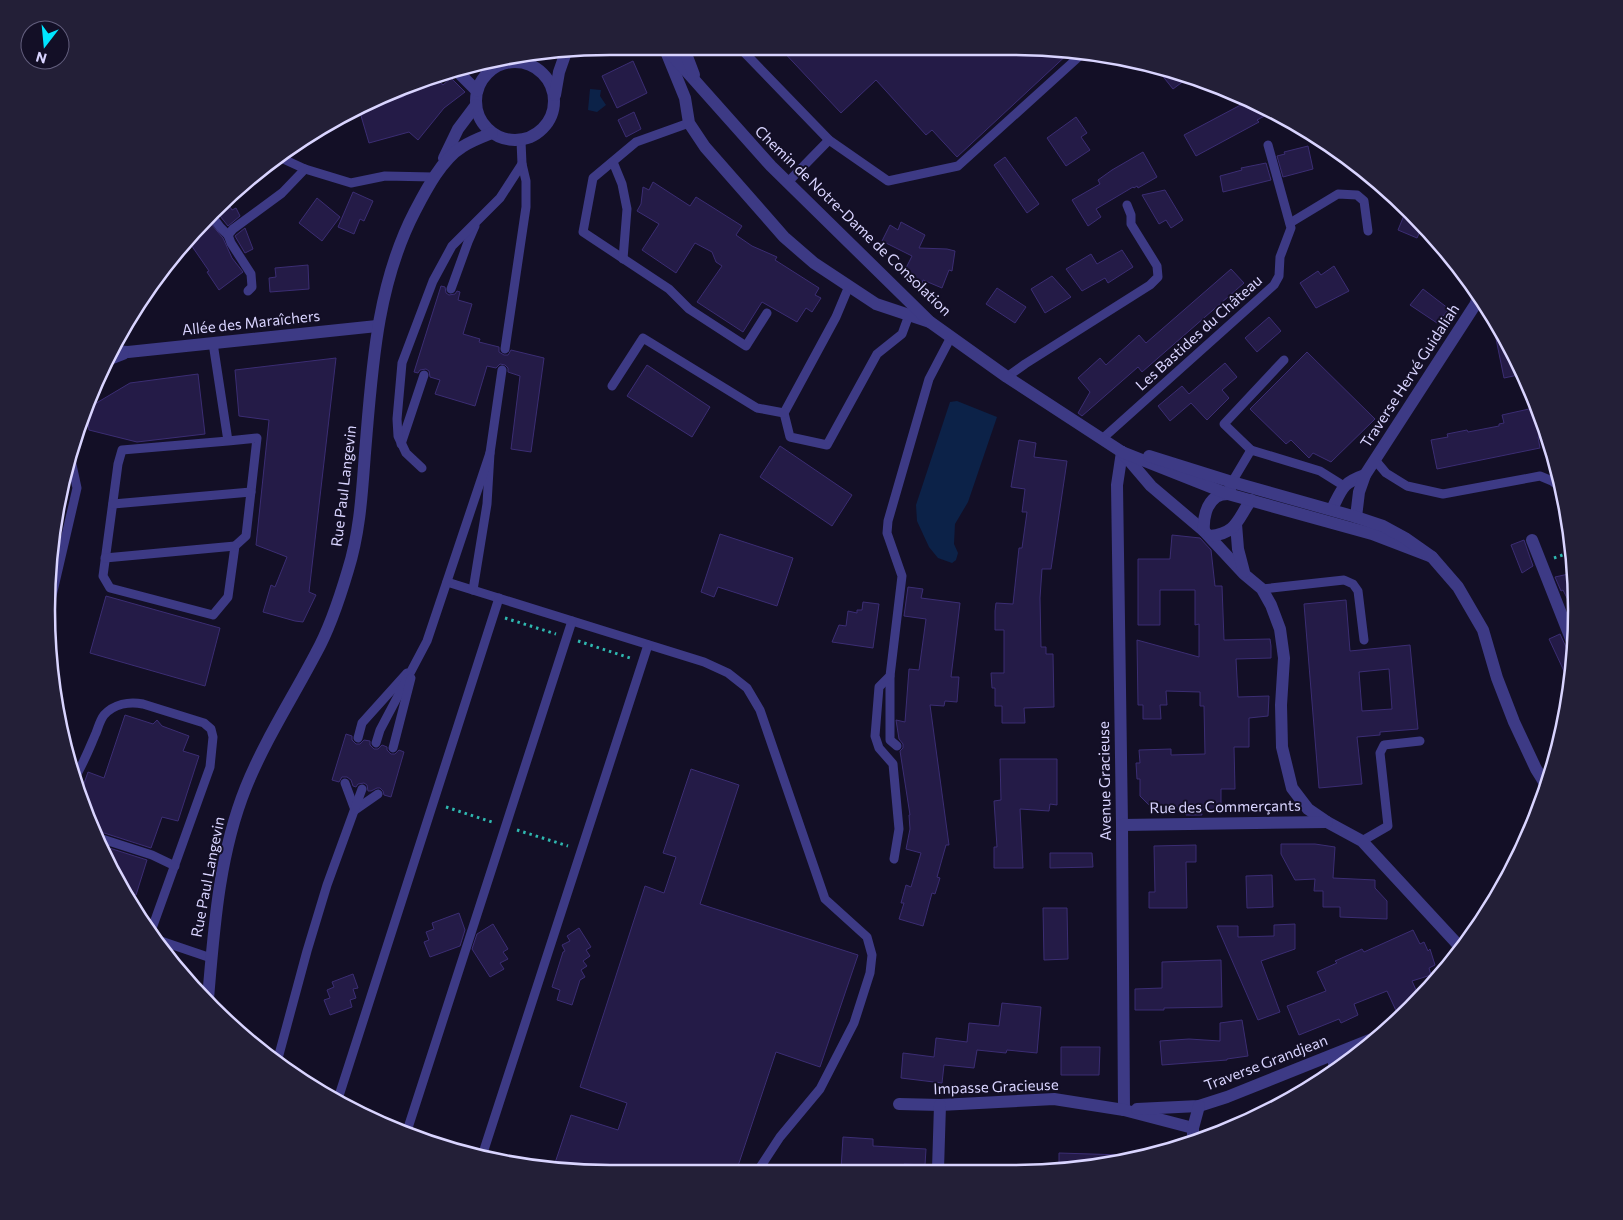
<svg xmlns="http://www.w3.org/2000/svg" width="1623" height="1220" font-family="Commissioner,sans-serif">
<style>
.water{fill:#0c2248}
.building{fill:#241b47;stroke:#3b2d73;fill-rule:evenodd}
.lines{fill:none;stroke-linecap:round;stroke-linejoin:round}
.path{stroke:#2fb8b0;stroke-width:3;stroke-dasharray:2.5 4;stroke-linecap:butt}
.service{stroke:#3d3a85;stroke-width:9}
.minor{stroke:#3d3a85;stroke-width:12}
.tertiary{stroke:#3d3a85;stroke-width:12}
.labels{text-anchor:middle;stroke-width:4;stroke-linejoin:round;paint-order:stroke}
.street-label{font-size:15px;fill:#d9d4ff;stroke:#130f26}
.rim{fill:none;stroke:#d9d4ff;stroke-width:2.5}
</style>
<rect width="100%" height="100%" fill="#130f26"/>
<g class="water">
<polygon points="590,89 601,90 600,96 606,105 597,112 588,110"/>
<polygon points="957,401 997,417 968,502 955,524 954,544 958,553 956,560 952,563 938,558 929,547 917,521 916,505 950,402"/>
</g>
<g class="building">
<polygon points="779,47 1050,47 1071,51 957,157 932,130 926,135 876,80 841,113"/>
<polygon points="633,61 647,93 617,108 602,76"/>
<polygon points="1153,64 1159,66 1189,77 1173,89"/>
<polygon points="435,78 443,85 451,78 465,92 444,108 418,140 409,132 369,143 359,109 403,97 417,85"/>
<polygon points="1250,100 1263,105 1274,111 1257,120 1259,122 1196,156 1184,135"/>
<polygon points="634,112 641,129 626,137 618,120"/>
<polygon points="1076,117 1087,133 1081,137 1090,150 1066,166 1047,138"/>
<polygon points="1308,146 1313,169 1283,177 1277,156 1285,154 1284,152"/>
<polygon points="1143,152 1157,177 1138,188 1137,186 1134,188 1133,187 1096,209 1101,217 1088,226 1072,200 1100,184 1098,180 1112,170"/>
<polygon points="1005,157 1039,204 1027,213 994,165"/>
<polygon points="1266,163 1271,180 1223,192 1220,176 1242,170 1241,168"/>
<polygon points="653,182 690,206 696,197 712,207 742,226 736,235 752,246 777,257 775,260 819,288 815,295 821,298 812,312 806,308 797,322 762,302 743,332 697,302 722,266 716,262 712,252 695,243 676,273 642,250 659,224 637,211 641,204 643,187 649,190"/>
<polygon points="1165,190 1183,220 1171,228 1166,220 1159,224 1142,195"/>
<polygon points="353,192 373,201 364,221 360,219 354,234 338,227"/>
<polygon points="317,198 340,217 322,241 299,223"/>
<polygon points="227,202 232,210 236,208 240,216 228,226 216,211"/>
<polygon points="1407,208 1422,223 1422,227 1417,238 1398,230"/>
<polygon points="206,218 223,238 232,258 243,272 219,290 207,272 209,271 187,239"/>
<polygon points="901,222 925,235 919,248 947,249 955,251 952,271 949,270 942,288 923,280 921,286 905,270 912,256 882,241 890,225 898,230"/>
<polygon points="245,228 253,249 245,253 235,236"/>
<polygon points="1122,250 1133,267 1108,283 1105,278 1082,291 1066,269 1091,254 1097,264"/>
<polygon points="308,265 309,289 270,292 269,278 276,277 275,268"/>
<polygon points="1334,266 1349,291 1316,308 1300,283 1318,271 1321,275"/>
<polygon points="1231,269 1244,283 1142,372 1138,367 1082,416 1078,413 1090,392 1078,378 1100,358 1106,365 1139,335 1146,343"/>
<polygon points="1052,276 1071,297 1045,313 1031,289"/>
<polygon points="441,286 445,287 446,293 449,295 455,294 457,291 460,292 458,300 472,304 463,334 480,339 479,342 499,347 499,352 504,355 508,355 511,350 544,358 531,452 511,449 520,376 508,372 508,368 505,365 500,364 496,368 487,366 475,406 435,394 440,380 430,377 429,371 426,369 420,370 418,373 414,372"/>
<polygon points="997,288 1026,307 1015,323 986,304"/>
<polygon points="1423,289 1449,309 1437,323 1410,305"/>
<polygon points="1269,317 1281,331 1257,352 1245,338"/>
<polygon points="1498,327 1515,359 1523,374 1504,378 1494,329"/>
<polygon points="1307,352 1375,419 1331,462 1313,453 1309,458 1291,440 1286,444 1250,409"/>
<polygon points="336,358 309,592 316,595 303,622 295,621 263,612 271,585 275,587 287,557 256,545 269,420 239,416 235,370"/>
<polygon points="1225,363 1237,377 1222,390 1229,398 1207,420 1191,403 1170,421 1158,406 1182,386 1189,394"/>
<polygon points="647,365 710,407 692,437 627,396"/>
<polygon points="198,374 205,434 137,442 89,430 87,413 88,408 130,383"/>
<polygon points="1538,407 1546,435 1538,437 1540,448 1437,469 1431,440 1448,437 1447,434 1467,430 1468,432 1499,426 1499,424 1504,423 1502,415"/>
<polygon points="1019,440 1036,443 1034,457 1067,461 1051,569 1042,569 1040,598 1041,647 1046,647 1046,654 1053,654 1054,707 1024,708 1025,723 1002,723 1002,706 995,706 995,688 992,688 991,673 1004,673 1004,630 995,630 995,611 996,603 1013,604 1019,548 1022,548 1027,512 1022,512 1025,489 1011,487"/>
<polygon points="780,446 852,495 832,526 760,477"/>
<polygon points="720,534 793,558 777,606 718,587 714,597 701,592"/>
<polygon points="1172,535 1200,538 1211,550 1215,586 1222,586 1224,640 1270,639 1271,646 1271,658 1236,659 1238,697 1269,696 1268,716 1249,718 1249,747 1234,747 1235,789 1221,789 1221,809 1201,810 1202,815 1186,815 1185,808 1152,808 1140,796 1140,779 1137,779 1136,763 1140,763 1139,750 1171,749 1171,755 1205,754 1204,706 1200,706 1200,692 1166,691 1167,705 1160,705 1161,719 1143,719 1143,705 1138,705 1137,640 1199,657 1199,624 1195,625 1195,590 1160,590 1160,625 1138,625 1138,559 1170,559"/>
<polygon points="1524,540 1533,566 1522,573 1511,545"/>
<polygon points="1573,573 1577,610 1576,616 1563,590 1561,591 1555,577"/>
<polygon points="908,587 923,589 921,598 960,603 951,677 959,677 957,702 945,701 944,706 930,705 949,845 946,845 937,877 940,878 935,894 932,893 923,926 899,919 904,903 901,903 906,885 911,887 921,853 906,849 910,829 909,815 910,815 900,751 903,748 903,744 899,739 896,720 905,722 909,669 919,670 926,619 904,616"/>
<polygon points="106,596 220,628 205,686 90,653"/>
<path d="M1346,600L1350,651L1410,645L1418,729L1380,732V735L1357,737L1362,784L1319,788L1304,604ZM1389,669L1392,709L1362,711L1359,672Z"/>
<polygon points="863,602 879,604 873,648 832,642 839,625 846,626 848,611 857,613 857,610 862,610"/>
<polygon points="1560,634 1566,647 1572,655 1570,684 1549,639"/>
<polygon points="125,715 153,724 157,720 162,726 189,736 183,751 199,756 178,821 162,817 151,848 101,832 96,832 79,798 88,772 104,778"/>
<polygon points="346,734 352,736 352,740 356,744 360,744 364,740 370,741 370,745 374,749 378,749 382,745 387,747 387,750 391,754 395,754 399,750 404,752 391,797 384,795 383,791 380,788 377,788 371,791 368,791 367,785 364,783 358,784 356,787 353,786 351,780 347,777 342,777 339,782 332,780"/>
<polygon points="1000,759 1057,759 1057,805 1050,804 1049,811 1020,809 1023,868 994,868 994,847 997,847 994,801 1001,800"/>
<polygon points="691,769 739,785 700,904 858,955 820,1067 776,1052 737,1169 553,1169 571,1115 618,1130 627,1103 580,1087 645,886 664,893 676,857 663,853"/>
<polygon points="1281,844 1315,844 1335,847 1333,878 1375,880 1375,888 1387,901 1387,919 1340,917 1340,907 1323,907 1323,891 1314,891 1315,879 1295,880 1281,854"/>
<polygon points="1196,845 1196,862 1186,862 1187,908 1149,908 1149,892 1155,892 1154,846"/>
<polygon points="103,846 147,860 136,895 126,891"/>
<polygon points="1050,853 1092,853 1093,867 1050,868"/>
<polygon points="1272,875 1273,907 1247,908 1246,876"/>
<polygon points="1043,908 1067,908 1068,959 1044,960"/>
<polygon points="459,913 465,930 460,946 430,957 424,942 429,940 426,932 434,929 432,923"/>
<polygon points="493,924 508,949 503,952 508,959 500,963 504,969 490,977 472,949 477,934"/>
<polygon points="1295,924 1295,949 1261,961 1280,1012 1258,1020 1217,926 1238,926 1238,937 1274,936 1274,925"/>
<polygon points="579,928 591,947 586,950 590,956 583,961 587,966 581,970 585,977 580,980 572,1005 557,1000 560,990 552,987 563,952 565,951 562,945 570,941 567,936"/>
<polygon points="1413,930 1420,944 1424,942 1428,951 1430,949 1435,965 1429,968 1431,975 1412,981 1420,999 1412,1008 1398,1015 1387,991 1354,1004 1358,1015 1341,1023 1339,1019 1299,1035 1287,1006 1326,991 1317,972 1337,963 1335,961 1362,949 1364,952"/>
<polygon points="1221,960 1222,1007 1164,1008 1164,1010 1135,1010 1135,989 1162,988 1162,962"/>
<polygon points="353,974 358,988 353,989 356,998 350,1000 352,1007 330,1015 324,1000 330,998 327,990 334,987 332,982"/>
<polygon points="1002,1003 1041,1007 1037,1053 1007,1050 1006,1053 977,1050 974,1068 944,1065 942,1083 901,1078 903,1053 934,1057 936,1038 967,1042 969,1023 999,1026"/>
<polygon points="1242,1020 1248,1056 1227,1059 1227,1060 1162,1065 1160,1041 1189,1039 1220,1041 1220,1023"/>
<polygon points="1061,1047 1100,1047 1099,1075 1061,1075"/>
<polygon points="843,1137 873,1139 873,1146 926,1149 925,1165 904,1164 904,1169 841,1169"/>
<polygon points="1059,1153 1123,1155 1123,1159 1086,1169 1059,1169"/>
</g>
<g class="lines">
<g class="path">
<polyline points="1554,558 1571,552"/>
<polyline points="505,618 556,634"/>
<polyline points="578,641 630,658"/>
<polyline points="446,807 495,823"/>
<polyline points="517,830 568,846"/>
</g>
<g class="service">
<polyline points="746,47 742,50 829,140 888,181 958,166 1083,53"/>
<polyline points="689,123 636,142 593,178 583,232 669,289 689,309 746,346 767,313"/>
<polyline points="281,158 305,169 351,183 385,176 433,177"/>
<polyline points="613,162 622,184 627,209 623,259"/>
<polyline points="787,183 829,140"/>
<polyline points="211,215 220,227 228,235"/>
<polyline points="1290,223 1338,194 1357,195 1364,201 1368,231"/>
<polyline points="849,286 836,317 784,413 790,437 827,445 877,354 902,334 909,315"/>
<polyline points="451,289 468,242 475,226"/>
<polyline points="248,291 252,287 251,274 231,243 228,235 233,229 282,193 305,169"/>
<polyline points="213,343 228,441 122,450 118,464 103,576 110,588 213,615 228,597 235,546 246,536 257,438 228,441"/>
<polyline points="505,349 526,207 526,181 522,164 521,141"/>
<polyline points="1007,377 1025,364 1150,285 1158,277 1157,266 1131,224 1131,215 1127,205"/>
<polyline points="612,386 643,338 757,408 784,413"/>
<polyline points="1102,439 1274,285 1279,276 1280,257 1291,228 1268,145"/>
<polyline points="401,444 424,375"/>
<polyline points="1251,450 1224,424 1284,360"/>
<polyline points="1375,460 1386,473 1407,486 1443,494 1540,476 1552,481 1562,489"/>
<polyline points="422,468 406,453 398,436 397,419 402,363 433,281 452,246 500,198 522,164"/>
<polyline points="1232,482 1251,450 1320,471 1344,486"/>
<polyline points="113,504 251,492"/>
<polyline points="105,558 235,546"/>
<polyline points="447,582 704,662 728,673 747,688 760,710 825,899 867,937 872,955 870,973 854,1023 820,1089 780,1137 759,1169"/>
<polyline points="1262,589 1344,580 1353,584 1358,591 1364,640"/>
<polyline points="473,590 487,504 490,453 502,370"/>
<polyline points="51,600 77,488 71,460"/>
<polyline points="890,676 890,740 897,746"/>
<polyline points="358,738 362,723 407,673"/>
<polyline points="376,743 380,730 427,641 490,453"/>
<polyline points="393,748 411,678"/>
<path d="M74,779C83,765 89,749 96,733C98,728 100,720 104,715C114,704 129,701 143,704L204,723L211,729L213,737L210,767L150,934"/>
<polyline points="345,783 355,810 378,794"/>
<polyline points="99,838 152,855 175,866"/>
<polyline points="1362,841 1388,826 1380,753 1384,745 1420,741"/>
<polyline points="894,859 899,829 893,764 879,748 875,736 879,687 890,676 902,576 887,533 888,521 929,379 951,337"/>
<polyline points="155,939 211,958"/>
<polyline points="277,1062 307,951 327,885 362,789"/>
<polyline points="337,1102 499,598"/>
<polyline points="406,1134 572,621"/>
<polyline points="482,1156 648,645"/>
</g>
<g class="minor">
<polyline points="665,49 685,98 689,123 705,147 784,237 814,263 876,304 930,322"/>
<circle cx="515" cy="101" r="39"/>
<polyline points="477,64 492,69"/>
<polyline points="455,69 477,91"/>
<polyline points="555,95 559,72 566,52"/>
<polyline points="444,158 458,129 476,105"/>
<polyline points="110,351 128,352 377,326"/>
<polyline points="103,364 110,359 123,354"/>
<polyline points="1122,452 1117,485 1122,825 1124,1110"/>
<polyline points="1122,452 1151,486 1204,531 1244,574 1262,589 1271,605 1280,629 1284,658 1281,705 1282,747 1292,788 1308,809 1327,822 1362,841 1461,948"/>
<path d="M1332,509C1342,489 1342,483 1365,475"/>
<polyline points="1356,517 1359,492 1365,475 1475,305 1480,295"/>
<polyline points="1236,524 1238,549 1244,572"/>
<path d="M1204,531C1203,519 1206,504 1216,497C1219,495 1224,494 1228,494L1230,489"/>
<path d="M1210,536C1237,533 1237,520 1251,500"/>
<polyline points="1532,540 1573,644"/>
<polyline points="1122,825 1327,822"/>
<path d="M208,999C214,927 219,854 246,787C265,740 293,697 316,653C330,628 340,597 348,570C360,532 362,492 365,453C372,370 376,286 415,211C426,190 442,159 462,147C471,141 482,137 492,133"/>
<polyline points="1333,1055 1335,1072"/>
<polyline points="899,1104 940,1105 1054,1099 1124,1110 1193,1128"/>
<polyline points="1137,1109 1199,1106 1227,1097 1377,1037"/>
<polyline points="1193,1141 1193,1128 1199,1106"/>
<polyline points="938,1169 940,1105"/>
</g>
<g class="tertiary">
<polyline points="664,46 771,166 930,322 1007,377 1122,452 1228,494 1372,534 1432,557"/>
<polyline points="683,46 694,75"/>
<polyline points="1149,456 1232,482 1356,517 1383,526 1405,538 1432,557 1458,587 1483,630 1497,678 1514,722 1536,769 1546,785"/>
</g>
</g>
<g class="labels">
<g class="street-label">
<text transform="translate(853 221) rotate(44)" y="5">Chemin de Notre-Dame de Consolation</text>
<text transform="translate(251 323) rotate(-6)" y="5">Allée des Maraîchers</text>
<text transform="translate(1199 333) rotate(-42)" y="5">Les Bastides du Château</text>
<text transform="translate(1410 376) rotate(-57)" y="5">Traverse Hervé Guidaliah</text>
<text transform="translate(344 486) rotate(-83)" y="5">Rue Paul Langevin</text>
<text transform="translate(1105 781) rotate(-91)" y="5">Avenue Gracieuse</text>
<text transform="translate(1225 807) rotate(-1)" y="5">Rue des Commerçants</text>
<text transform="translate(208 877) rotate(-79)" y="5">Rue Paul Langevin</text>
<text transform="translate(1266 1063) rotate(-21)" y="5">Traverse Grandjean</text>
<text transform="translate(996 1087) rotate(-2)" y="5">Impasse Gracieuse</text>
</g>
</g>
<path d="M0 0H1623V1220H0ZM610 55H1013A555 555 0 0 1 1568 610V610A555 555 0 0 1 1013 1165H610A555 555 0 0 1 55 610V610A555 555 0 0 1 610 55Z" fill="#231f37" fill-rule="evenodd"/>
<path class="rim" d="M610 55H1013A555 555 0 0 1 1568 610V610A555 555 0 0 1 1013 1165H610A555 555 0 0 1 55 610V610A555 555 0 0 1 610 55Z"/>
<g transform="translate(45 45) rotate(196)"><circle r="24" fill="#130f26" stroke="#625e7d"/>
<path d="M0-4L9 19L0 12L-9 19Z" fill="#00e5ff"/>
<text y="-8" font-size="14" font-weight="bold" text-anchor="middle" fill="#d9d4ff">N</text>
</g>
</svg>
